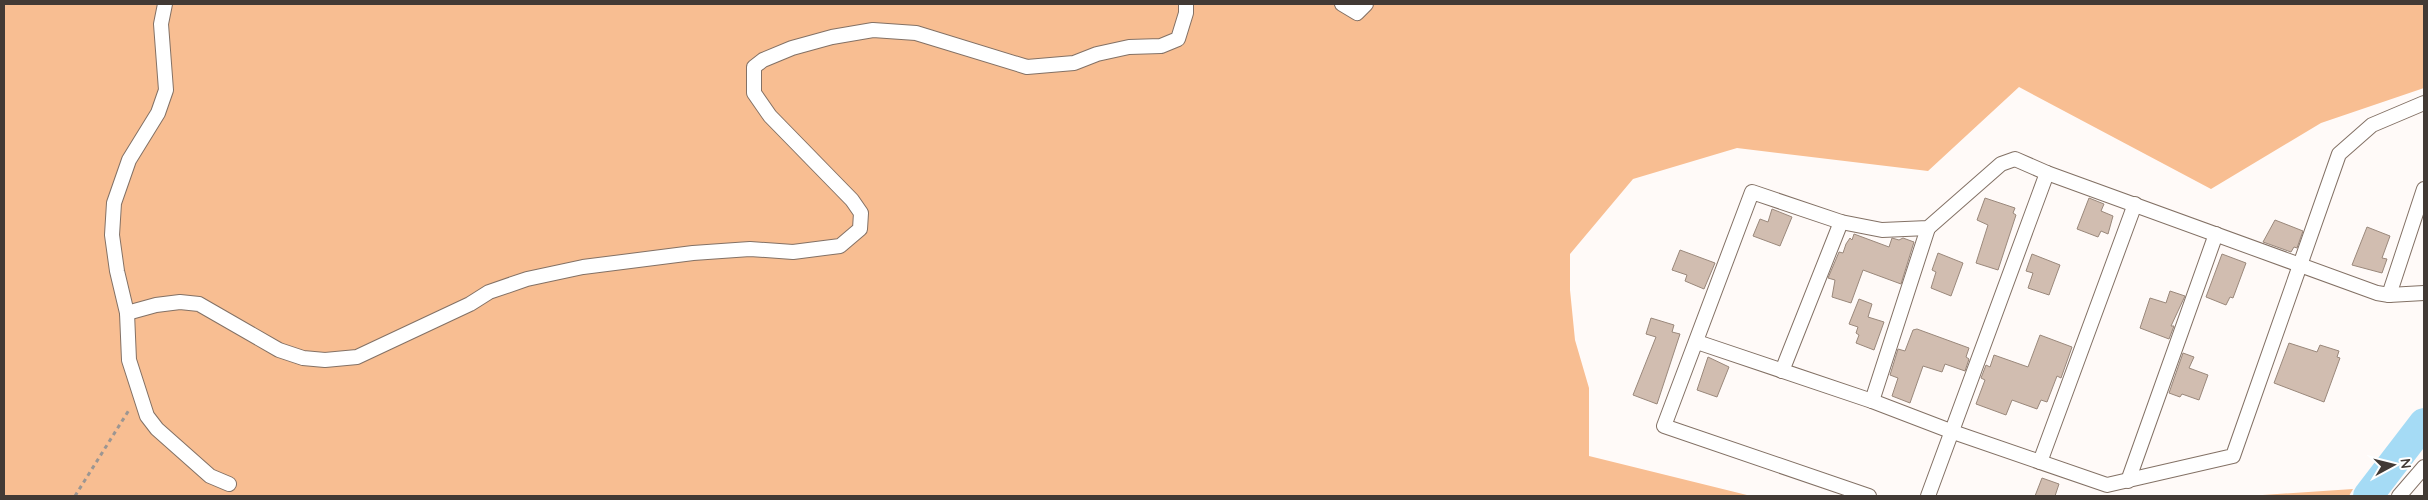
<svg xmlns="http://www.w3.org/2000/svg" width="2428" height="500" font-family="Quicksand,sans-serif">
<style>
.forest{fill:#f8be92}
.lines{fill:none;stroke-linecap:round;stroke-linejoin:round}
.river{stroke:#a5dbf5;stroke-width:30}
.building{fill:#d1bdb0;stroke:#9a887b}
.street-casing{stroke:#837165;stroke-width:16}
.path{stroke:#9c9692;stroke-width:3;stroke-dasharray:4 4;stroke-linecap:butt}
.street{stroke:#fff;stroke-width:14}
</style>
<rect width="100%" height="100%" fill="#fffaf8"/>
<g class="forest">
<polygon points="4,4 2424,4 2424,88 2321,123 2211,189 2019,87 1928,171 1737,148 1633,179 1570,254 1570,290 1575,340 1589,388 1589,456 1751,496 4,496"/>
<polygon points="2353,489 2349,496 2248,496"/>
</g>
<g class="lines">
<polyline class="river" points="2368,496 2424,423"/>
</g>
<g class="building">
<polygon points="1985,198 2015,208 2013,213 2016,215 1998,270 1976,263 1988,225 1977,220"/>
<polygon points="2089,198 2104,204 2101,211 2113,216 2108,234 2101,231 2098,237 2077,229"/>
<polygon points="1772,209 1792,217 1780,246 1753,236 1760,219 1768,222"/>
<polygon points="2275,220 2303,231 2297,248 2294,247 2291,252 2263,242"/>
<polygon points="2367,227 2390,236 2382,258 2387,259 2382,273 2352,265"/>
<polygon points="1854,234 1889,247 1892,238 1899,240 1903,238 1914,242 1901,284 1863,270 1851,303 1832,297 1835,280 1828,278 1839,252 1843,253 1846,244 1850,238 1852,240"/>
<polygon points="1680,250 1715,263 1704,289 1685,281 1687,275 1672,270"/>
<polygon points="1938,253 1963,263 1951,296 1931,288 1936,272 1932,270"/>
<polygon points="2032,254 2060,265 2049,295 2028,288 2033,273 2026,271"/>
<polygon points="2222,254 2246,263 2233,298 2230,297 2226,305 2206,297"/>
<polygon points="2170,291 2185,296 2171,326 2174,326 2169,339 2140,328 2150,298 2166,303"/>
<polygon points="1859,299 1872,304 1868,317 1884,322 1874,350 1856,343 1859,335 1856,333 1858,327 1849,324"/>
<polygon points="1651,318 1674,325 1672,332 1680,334 1657,404 1633,395 1656,337 1646,334"/>
<polygon points="1917,329 1969,348 1966,357 1969,359 1965,371 1945,364 1942,372 1923,366 1910,403 1892,396 1898,378 1890,375 1898,349 1905,351 1913,330"/>
<polygon points="2040,335 2072,347 2061,378 2057,376 2047,402 2041,400 2037,409 2012,400 2006,415 1976,404 1985,380 1981,378 1986,365 1990,367 1994,355 2028,367"/>
<polygon points="2289,343 2317,352 2320,345 2339,351 2337,357 2340,358 2324,402 2274,383"/>
<polygon points="2183,353 2194,357 2189,368 2208,375 2199,400 2182,394 2180,397 2169,393"/>
<polygon points="1708,357 1729,367 1717,397 1697,390"/>
<polygon points="2042,478 2059,484 2055,496 2035,496"/>
</g>
<g class="lines">
<g class="street-casing">
<g id="street">
<polyline points="165,4 161,24 166,90 158,113 129,160 114,203 112,235 117,271 127,313 129,360 147,416 157,429 210,476 229,484"/>
<polyline points="1342,4 1357,13 1366,4"/>
<polyline points="2389,295 2424,189"/>
<polyline points="127,313 156,305 180,302 199,304 279,350 303,358 325,360 357,357 470,304 489,292 527,279 583,267 693,253 750,249 793,252 840,246 860,229 861,213 852,200 770,116 754,93 754,67 763,60 792,48 832,37 873,30 916,33 1027,67 1074,63 1097,54 1129,47 1161,46 1178,39 1186,13 1186,4"/>
<polyline points="1697,342 1872,401 1953,432 2107,485 2233,456 2339,154 2372,125 2424,103"/>
<polyline points="1782,371 1841,222"/>
<polyline points="1872,401 1928,228"/>
<polyline points="2040,462 2135,204"/>
<polyline points="2128,481 2216,234"/>
<polyline points="1869,496 1664,426 1752,192 1841,222 1882,230 1928,228 2001,164 2015,159 2047,173 2377,293 2389,295 2424,293"/>
<polyline points="1928,496 2047,173"/>
<polyline points="2399,496 2424,467"/>
</g>
</g>
<polyline class="path" points="75,496 129,410"/>
<use href="#street" class="street"/>
</g>
<rect width="2428" height="500" fill="none" stroke="#423a35" stroke-width="10"/>
<g transform="translate(2393 465) rotate(83)" stroke="#ffffff" stroke-width="4" paint-order="stroke">
<path d="M0-4L9 19L0 12L-9 19Z" fill="#423a35"/>
<text y="-8" font-size="14" font-weight="bold" text-anchor="middle" fill="#423a35">N</text>
</g>
</svg>
